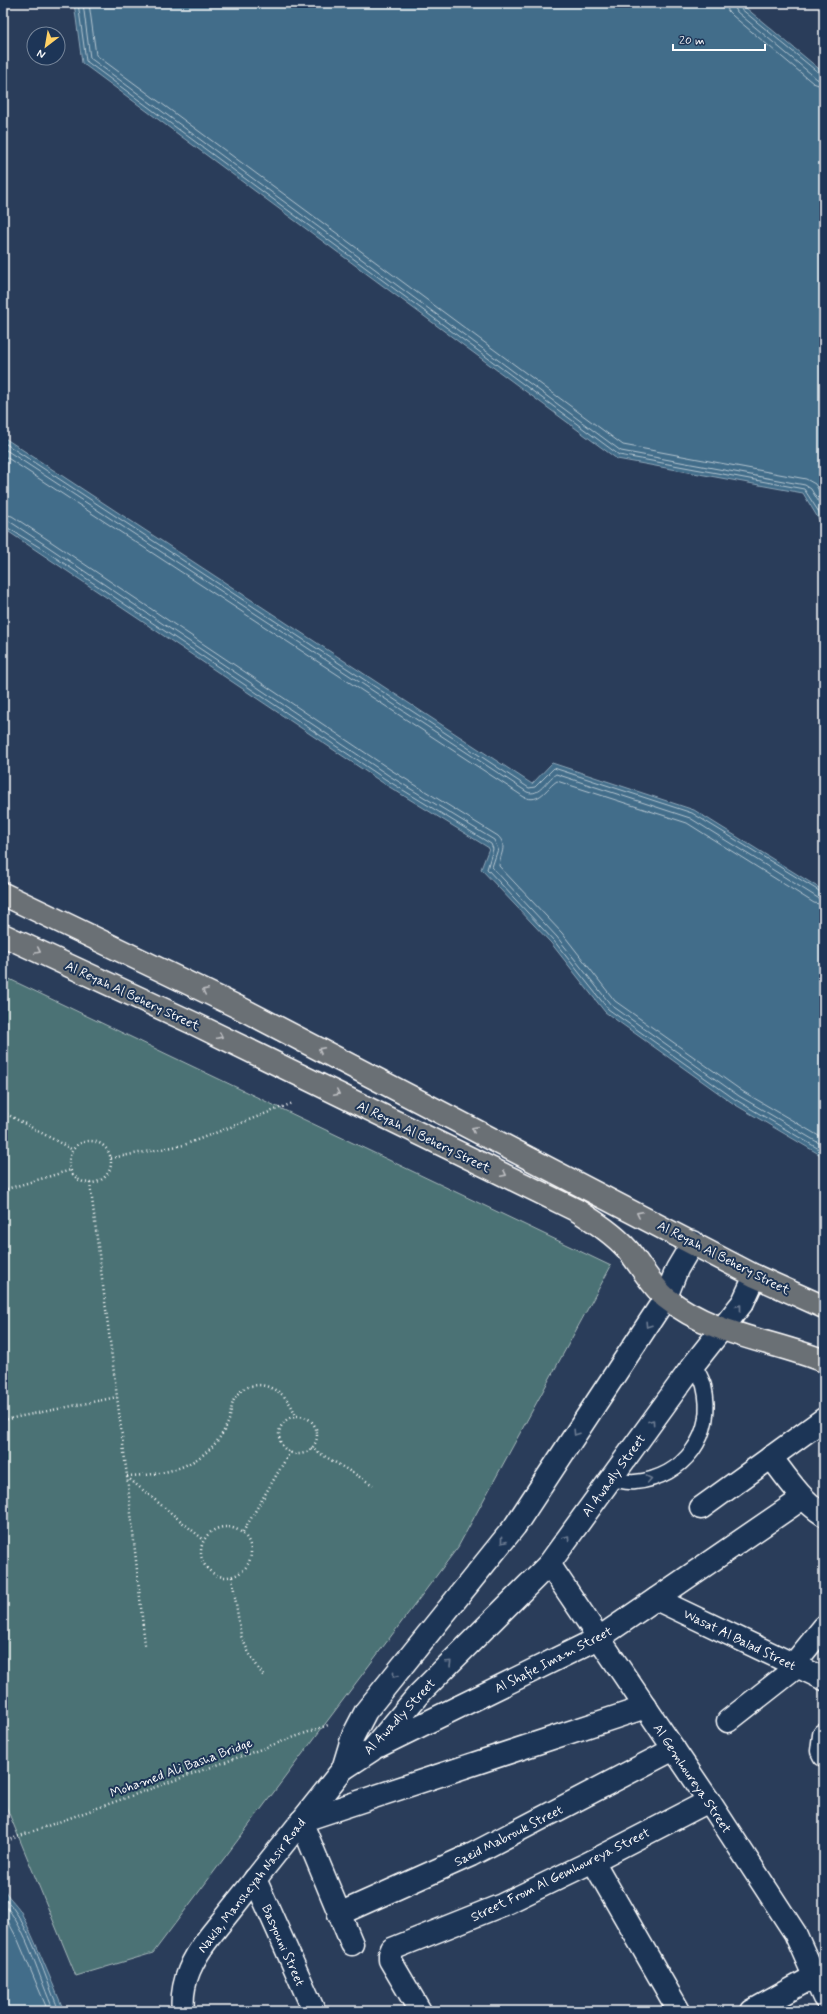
<svg xmlns="http://www.w3.org/2000/svg" width="827" height="2014" font-family="Mynerve,sans-serif">
<style>
.green{fill:#4c7275;stroke:#a6b8ba}
.water{fill:#436d8a;stroke:#8ea7b9}
.lines{fill:none;stroke-linecap:round;stroke-linejoin:round}
.shore{stroke:#b4c5d0;stroke-width:1}
.service-casing{stroke:#fff;stroke-width:17}
.minor-casing{stroke:#fff;stroke-width:25}
.primary-casing{stroke:#fff;stroke-width:25}
.path{stroke:#fff;stroke-width:2.5;stroke-dasharray:1 3;stroke-linecap:butt}
.service{stroke:#1d3557;stroke-width:14}
.minor{stroke:#1d3557;stroke-width:22}
.primary{stroke:#6b6f75;stroke-width:22}
.oneway{stroke:#bcbec1}
.oneway2{stroke:#6c7c92}
.labels{text-anchor:middle;stroke-width:4;stroke-linejoin:round;paint-order:stroke}
.street-label{font-size:13px;fill:#fff;stroke:#1d3557}
</style>
<rect width="100%" height="100%" fill="#2a3d5a"/>
<filter id="ink" filterUnits="userSpaceOnUse"><feTurbulence type="fractalNoise" baseFrequency=".025" numOctaves="2"/><feDisplacementMap in="SourceGraphic" scale="8" xChannelSelector="R" yChannelSelector="G"/><feConvolveMatrix kernelMatrix="1 2 1 2 8 2 1 2 1" color-interpolation-filters="sRGB"/></filter>
<g filter="url(#ink)">
<polygon class="green" points="3,976 611,1266 458,1547 153,1953 76,1976 3,1799"/>
<g class="water">
<polygon points="74,3 740,3 824,73 824,528 803,493 617,459 82,63"/>
<polygon points="3,437 532,784 552,763 694,810 824,891 824,1157 734,1104 605,1012 551,943 481,869 489,848 383,783 3,528"/>
<path d="M3,1887C7,1897 16,1903 21,1912C36,1943 49,1975 62,2006L68,2011H7L3,2001Z"/>
</g>
<g class="lines">
<g class="shore">
<polyline points="78,3 86,61 619,455 804,489 824,520"/>
<polyline points="83,3 90,58 621,451 805,485 811,489 824,511"/>
<polyline points="89,3 96,55 623,445 806,479 815,484 824,499"/>
<polyline points="727,3 728,11 733,16 813,83 824,87"/>
<polyline points="733,3 737,12 817,79 824,81"/>
<polyline points="738,3 740,8 820,74 824,75"/>
<polyline points="3,442 529,788 535,787 554,768 692,813 824,894"/>
<path d="M3,448L527,792C540,797 546,780 556,774L690,818L818,898L824,899"/>
<path d="M3,455L524,797C540,804 546,788 557,781L687,823L814,903L824,905"/>
<path d="M3,514L12,516L50,541L391,770L498,836C508,846 500,854 499,866L562,933L615,1001L742,1091L824,1139"/>
<polyline points="3,520 9,521 47,546 388,775 494,840 498,849 492,867 557,937 611,1005 739,1096 824,1146"/>
<polyline points="3,525 44,550 385,779 491,844 493,849 487,869 554,941 608,1009 736,1100 824,1152"/>
<path d="M3,1896C30,1924 43,1972 58,2008L61,2011"/>
<path d="M3,1903C27,1928 39,1979 54,2011"/>
<polyline points="3,1912 18,1940 48,2011"/>
</g>
<g class="service-casing">
<path id="service" d="M610,1479C618,1480 627,1483 635,1482C684,1477 716,1435 704,1386C702,1378 697,1371 694,1364"/>
</g>
<g class="minor-casing">
<g id="minor">
<path d="M771,1457C787,1478 802,1501 824,1515"/>
<polyline points="701,1508 824,1419"/>
<polyline points="549,1564 709,1801 795,1933 824,1998"/>
<polyline points="656,1599 824,1679"/>
<polyline points="793,1665 824,1627"/>
<polyline points="728,1721 798,1666"/>
<polyline points="824,1735 822,1751 824,1755"/>
<polyline points="379,1746 599,1638 803,1498"/>
<polyline points="343,1769 353,1736 366,1711 515,1526 666,1297 677,1269 693,1242"/>
<polyline points="593,1861 679,2011"/>
<polyline points="255,1879 314,2011"/>
<polyline points="339,1914 471,1855 674,1749"/>
<polyline points="352,1944 301,1821 646,1707"/>
<path d="M183,2011C180,1982 193,1958 210,1936L343,1769L372,1750L418,1695L549,1564L694,1364L743,1302L755,1276"/>
<polyline points="420,2011 390,1960 390,1954 392,1949 502,1905 593,1861 709,1801"/>
<polyline points="752,2011 815,1976"/>
</g>
</g>
<g class="primary-casing">
<g id="primary">
<polyline points="3,894 244,1010 755,1276 824,1307"/>
<path d="M3,935L195,1024L578,1211C595,1222 614,1234 628,1250C641,1266 651,1285 666,1298C712,1335 771,1340 824,1361"/>
</g>
</g>
<g class="path">
<polyline points="3,1112 73,1150"/>
<circle cx="90" cy="1162" r="21"/>
<polyline points="111,1158 184,1145 293,1103"/>
<polyline points="90,1183 127,1476 145,1645"/>
<polyline points="3,1190 71,1170"/>
<circle cx="298" cy="1435" r="19"/>
<polyline points="3,1420 117,1397"/>
<polyline points="311,1448 373,1485"/>
<path d="M127,1476C155,1475 181,1472 204,1454C215,1446 224,1433 229,1420C231,1414 231,1408 233,1402C238,1387 257,1381 271,1388C285,1394 290,1402 296,1416"/>
<polyline points="127,1477 204,1540"/>
<circle cx="226" cy="1552" r="25"/>
<polyline points="243,1532 290,1452"/>
<polyline points="232,1577 241,1636 249,1653 264,1677"/>
<polyline points="3,1842 328,1725"/>
</g>
<use href="#service" class="service"/>
<use href="#minor" class="minor"/>
<use href="#primary" class="primary"/>
</g>
<defs><path id="oneway-chevron" d="M-2-3.5L2.5 0L-2 3.5" fill="none" stroke-width="1.6" stroke-linecap="round" stroke-linejoin="round"/></defs>
<g class="oneway">
<use href="#oneway-chevron" transform="translate(38 951) rotate(25)"/>
<use href="#oneway-chevron" transform="translate(205 991) rotate(-154)"/>
<use href="#oneway-chevron" transform="translate(220 1036) rotate(26)"/>
<use href="#oneway-chevron" transform="translate(321 1050) rotate(-153)"/>
<use href="#oneway-chevron" transform="translate(337 1093) rotate(26)"/>
<use href="#oneway-chevron" transform="translate(474 1129) rotate(-153)"/>
<use href="#oneway-chevron" transform="translate(504 1174) rotate(26)"/>
<use href="#oneway-chevron" transform="translate(639 1214) rotate(-153)"/>
</g>
<g class="oneway2">
<use href="#oneway-chevron" transform="translate(739 1307) rotate(-52)"/>
<use href="#oneway-chevron" transform="translate(648 1325) rotate(123)"/>
<use href="#oneway-chevron" transform="translate(652 1422) rotate(-54)"/>
<use href="#oneway-chevron" transform="translate(576 1433) rotate(123)"/>
<use href="#oneway-chevron" transform="translate(649 1479) rotate(-11)"/>
<use href="#oneway-chevron" transform="translate(567 1538) rotate(-54)"/>
<use href="#oneway-chevron" transform="translate(503 1541) rotate(129)"/>
<use href="#oneway-chevron" transform="translate(449 1663) rotate(-45)"/>
<use href="#oneway-chevron" transform="translate(395 1675) rotate(129)"/>
</g>
</g>
<g class="labels">
<g class="street-label">
<text transform="translate(133 995) rotate(25)" y="5">Al Reyah Al Behery Street</text>
<text transform="translate(424 1136) rotate(26)" y="5">Al Reyah Al Behery Street</text>
<text transform="translate(724 1257) rotate(27)" y="5">Al Reyah Al Behery Street</text>
<text transform="translate(613 1475) rotate(-54)" y="5">Al Awadly Street</text>
<text transform="translate(740 1639) rotate(26)" y="5">Wasat Al Balad Street</text>
<text transform="translate(553 1659) rotate(-27)" y="5">Al Shafie Imam Street</text>
<text transform="translate(399 1716) rotate(-47)" y="5">Al Awadly Street</text>
<text transform="translate(181 1767) rotate(-20)" y="5">Mohamed Ali Basha Bridge</text>
<text transform="translate(693 1778) rotate(56)" y="5">Al Gemhoureya Street</text>
<text transform="translate(508 1835) rotate(-27)" y="5">Saeid Mabrouk Street</text>
<text transform="translate(560 1874) rotate(-26)" y="5">Street From Al Gemhoureya Street</text>
<text transform="translate(251 1885) rotate(-52)" y="5">Nakla, Mansheyah Nasir Road</text>
<text transform="translate(284 1945) rotate(66)" y="5">Basyouni Street</text>
</g>
</g>
<rect width="827" height="2014" fill="none" stroke="#1d3557" stroke-width="16"/>
<rect x="8" y="8" width="811" height="1998" fill="none" stroke="#fff" stroke-width="1.5" filter="url(#ink)"/>
<g transform="translate(46 46) rotate(211)"><circle r="19" fill="#1d3557" stroke="#77869a"/>
<path d="M0-3L7 15L0 10L-7 15Z" fill="#ffd166"/>
<text y="-6" font-size="11" font-weight="bold" text-anchor="middle" fill="#ffffff">N</text>
</g>
<path d="M673 44v6h92v-6" fill="none" stroke="#ffffff" stroke-width="2"/>
<text x="679" y="44" font-size="12" fill="#ffffff" stroke="#1d3557" stroke-width="3" paint-order="stroke">20 m</text>
</svg>
